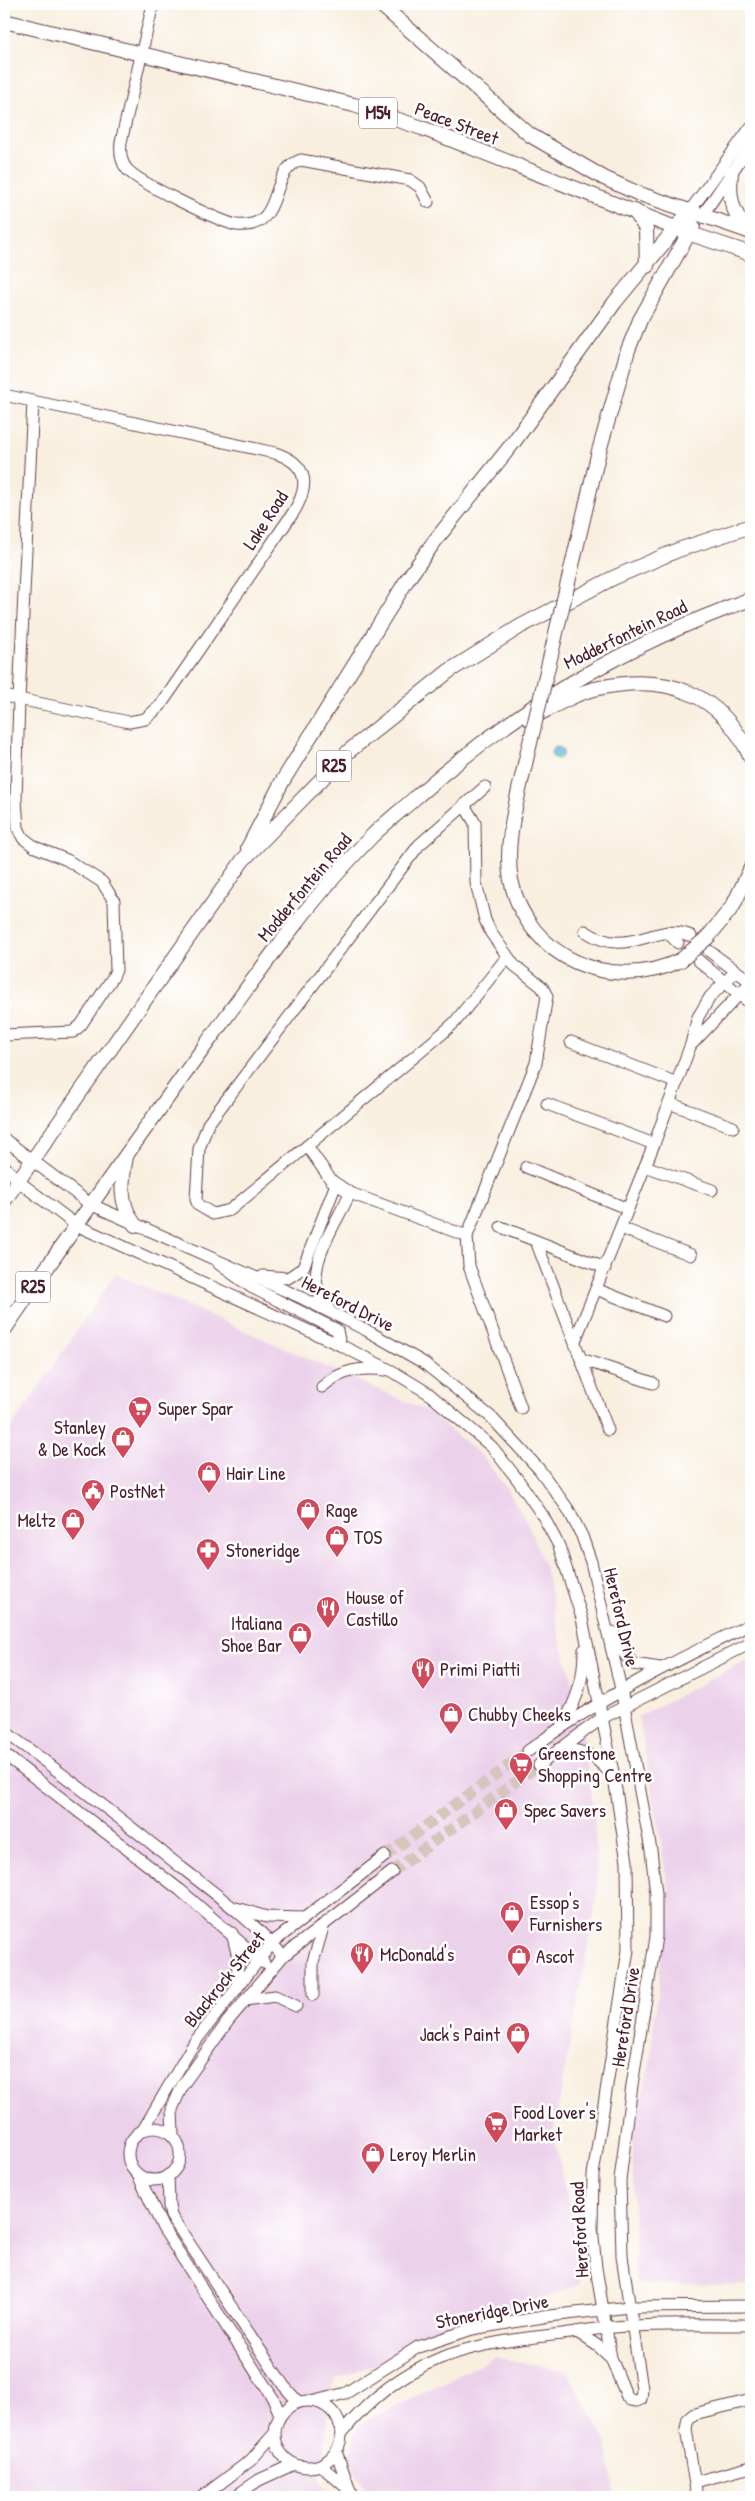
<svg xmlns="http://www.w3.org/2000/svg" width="755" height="2501" font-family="'Patrick Hand',sans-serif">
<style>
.built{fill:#ecd1ea}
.water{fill:#4db4cc;stroke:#4c6a7c}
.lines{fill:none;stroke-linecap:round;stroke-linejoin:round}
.minor-tunnel{stroke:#d5c5bb;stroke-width:11;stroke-dasharray:11 5.5;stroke-linecap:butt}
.minor-casing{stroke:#643e46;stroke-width:13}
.major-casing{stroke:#643e46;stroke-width:16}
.minor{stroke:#fff;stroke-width:11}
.major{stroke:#fff;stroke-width:14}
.major-bridge-casing{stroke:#643e46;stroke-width:16;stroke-linecap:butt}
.major-bridge{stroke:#fff;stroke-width:14}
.labels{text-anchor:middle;stroke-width:5;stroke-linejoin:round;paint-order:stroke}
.shield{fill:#fff;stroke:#80626b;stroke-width:1}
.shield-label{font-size:18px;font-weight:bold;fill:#4a1f2b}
.street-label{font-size:19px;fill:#4a1f2b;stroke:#fff}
.poi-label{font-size:19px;fill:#4a1f2b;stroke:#fff;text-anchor:start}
</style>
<rect width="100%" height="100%" fill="#fff"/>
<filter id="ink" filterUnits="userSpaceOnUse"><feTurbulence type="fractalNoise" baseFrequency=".02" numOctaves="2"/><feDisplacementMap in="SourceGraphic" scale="10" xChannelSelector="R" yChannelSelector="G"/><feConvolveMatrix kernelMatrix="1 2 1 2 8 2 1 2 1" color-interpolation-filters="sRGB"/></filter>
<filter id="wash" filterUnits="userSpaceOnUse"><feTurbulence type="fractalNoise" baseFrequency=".0096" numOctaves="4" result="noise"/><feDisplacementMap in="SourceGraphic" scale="20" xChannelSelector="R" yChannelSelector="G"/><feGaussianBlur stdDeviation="1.12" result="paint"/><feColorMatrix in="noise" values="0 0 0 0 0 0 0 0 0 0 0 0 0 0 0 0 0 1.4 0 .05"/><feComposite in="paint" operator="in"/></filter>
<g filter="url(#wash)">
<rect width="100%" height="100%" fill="#f8efdf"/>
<g class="built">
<polygon points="115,1274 427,1411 482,1456 507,1489 528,1524 547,1574 559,1635 578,1701 594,1813 598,1890 553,2134 576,2235 580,2284 334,2380 319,2480 330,2497 4,2497 4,1439"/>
<polygon points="751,1658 751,2285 636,2284 632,2135 650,2062 669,1889 639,1716"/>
<polygon points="495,2357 567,2371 606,2441 615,2497 369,2497 348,2458 358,2425"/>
</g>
<circle class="water" cx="557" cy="753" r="6"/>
</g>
<g filter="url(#ink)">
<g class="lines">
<g class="minor-tunnel">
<polyline points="385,1856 528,1751"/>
<polyline points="392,1872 539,1765"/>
</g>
<g class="minor-casing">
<g id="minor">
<path d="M153,4L121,142C120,151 120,160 126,168C136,182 217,220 236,225C287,230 266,171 301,160L410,180L420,187L428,202"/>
<polyline points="689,212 751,127"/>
<polyline points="702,216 751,144"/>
<path d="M4,395L275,453C309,464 310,486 293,513L160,706L145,719L129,722L4,696"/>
<polyline points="485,787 419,845 208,1124 199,1149 196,1199 198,1205 213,1214 230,1210 443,1033 455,1022 507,957"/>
<polyline points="464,805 475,823 476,883 485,920 491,933 514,965 542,987 547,996 536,1063 467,1236 469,1266 521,1408"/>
<path d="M585,931C629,961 656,920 691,936"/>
<polyline points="667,932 678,943"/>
<polyline points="709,951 751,982"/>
<polyline points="698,960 751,1004"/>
<polyline points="4,1035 73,1032 81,1025 113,977 116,970 114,901 102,882 67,860 35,847 23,838 18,828 16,800 19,700 33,401"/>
<polyline points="571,1042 677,1083"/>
<polyline points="692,1044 751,982"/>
<polyline points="669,1103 733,1127"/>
<polyline points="547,1104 654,1144"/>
<polyline points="4,1139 90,1204 302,1298 366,1330 424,1363 491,1417 539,1469 568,1509 582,1536 591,1562 621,1689 651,1850 656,1894 656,1937 632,2085 620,2180 622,2256 642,2389 641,2399 637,2401 630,2400 627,2397 611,2358 596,2268 592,2227 593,2175 628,1950 627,1862 614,1777 582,1618 559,1546 543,1516 518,1480 492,1447 428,1393 392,1371 340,1345 76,1225 18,1181 4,1166"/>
<polyline points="307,1146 331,1180 350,1193 467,1236"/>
<polyline points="645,1166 712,1190"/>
<polyline points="526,1167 628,1209"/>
<polyline points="501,1227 605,1268"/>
<polyline points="621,1228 691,1255"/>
<polyline points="536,1241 608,1430"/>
<polyline points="219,1264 251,1287 337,1330 340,1345"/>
<polyline points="263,1276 288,1278 303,1268 336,1184"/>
<polyline points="596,1289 664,1316"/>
<path d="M329,1309C296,1275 335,1228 350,1193"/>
<polyline points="575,1341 654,1144 691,1044 698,1017 710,997 736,971"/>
<polyline points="581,1359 653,1383"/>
<path d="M322,1387C341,1370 360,1367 385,1370"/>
<polyline points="613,1632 622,1651 633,1664 660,1668"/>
<path d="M563,1724C577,1700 584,1679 584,1650"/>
<path d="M4,1731C64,1775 124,1821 182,1868C217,1895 254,1922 283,1956"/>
<path d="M559,1749C587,1750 594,1755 613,1776"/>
<path d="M528,1751C599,1698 673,1662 751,1624"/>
<polyline points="4,1754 180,1890 264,1963"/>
<polyline points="539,1765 602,1718 751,1643"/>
<polyline points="236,1908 267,1917 304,1918"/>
<polyline points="232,1933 238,1957 237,1988"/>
<polyline points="313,1995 313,1962 324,1924"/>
<polyline points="245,2000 275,1996 296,2006"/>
<circle cx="154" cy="2154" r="26"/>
<polyline points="143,2130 194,2043 272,1943 385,1856"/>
<polyline points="173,2136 172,2109 182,2086 228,2021 283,1956 392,1872"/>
<polyline points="138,2175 163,2228 274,2400 280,2415"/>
<polyline points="168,2175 169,2206 171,2216 284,2386 298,2402"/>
<polyline points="577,2332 598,2346 611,2358"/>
<circle cx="308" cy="2434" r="33"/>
<polyline points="315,2401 346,2393 418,2347 472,2329 549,2316 629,2307 751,2306"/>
<path d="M341,2434C404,2356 467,2344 562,2334C585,2331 609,2326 633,2326C673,2324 712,2325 751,2325"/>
<polyline points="336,2451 352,2497"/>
<polyline points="320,2465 347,2488"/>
<polyline points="695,2482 751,2467"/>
<polyline points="202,2497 251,2460 274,2434"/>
<polyline points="234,2497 259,2480 294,2464"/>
<polyline points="697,2497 686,2429 688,2419 694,2414 751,2400"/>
</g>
</g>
<g class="major-casing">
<g id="major">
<polyline points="380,4 530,135 604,178 637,193 751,232"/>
<polyline points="4,21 354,105 422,128 688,233 751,254"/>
<path d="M731,173C728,197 732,212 748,231"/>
<polyline points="635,211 646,229 647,266"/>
<polyline points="574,557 599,451 628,350 640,320 693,226"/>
<path d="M529,719C551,708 574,693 599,688C667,673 722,693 751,758"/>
<path d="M525,764C517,801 504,842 511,880C527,958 611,994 681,960"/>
<polyline points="248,848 282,782 407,580 434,542 513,443 615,302 689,212"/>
<polyline points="708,937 733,906 751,868"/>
<path d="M126,1157C121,1182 119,1204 135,1225"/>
<polyline points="4,1201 243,860 349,751 449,671 521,626 613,578 678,550 751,526"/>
<path d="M4,1330C68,1236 135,1142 202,1050C256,976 308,901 372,836C386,822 402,810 416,797C518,707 624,645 751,599"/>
</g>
</g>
<use href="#minor" class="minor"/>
<use href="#major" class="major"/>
<g class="major-bridge-casing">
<g id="major-bridge">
<polyline points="525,764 574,557"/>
<polyline points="681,960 708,937"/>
</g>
</g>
<use href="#major-bridge" class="major-bridge"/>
</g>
</g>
<defs>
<g id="supermarket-pin" transform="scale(1.25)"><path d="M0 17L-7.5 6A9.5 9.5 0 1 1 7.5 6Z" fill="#d1495b" stroke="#fff"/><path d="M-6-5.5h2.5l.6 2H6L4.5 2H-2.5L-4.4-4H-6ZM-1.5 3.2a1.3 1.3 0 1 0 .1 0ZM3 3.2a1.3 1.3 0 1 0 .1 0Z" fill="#fff"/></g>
<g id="shop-pin" transform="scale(1.25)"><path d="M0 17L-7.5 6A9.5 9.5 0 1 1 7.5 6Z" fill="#d1495b" stroke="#fff"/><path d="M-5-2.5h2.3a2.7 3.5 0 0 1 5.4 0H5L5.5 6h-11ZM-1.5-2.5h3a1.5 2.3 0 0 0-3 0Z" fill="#fff"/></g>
<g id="civic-pin" transform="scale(1.25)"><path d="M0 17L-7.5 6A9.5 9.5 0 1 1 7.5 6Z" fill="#d1495b" stroke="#fff"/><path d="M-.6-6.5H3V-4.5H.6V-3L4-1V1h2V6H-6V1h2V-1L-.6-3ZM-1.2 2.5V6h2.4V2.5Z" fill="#fff"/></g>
<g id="pharmacy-pin" transform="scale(1.25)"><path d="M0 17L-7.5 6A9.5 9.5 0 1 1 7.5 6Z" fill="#d1495b" stroke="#fff"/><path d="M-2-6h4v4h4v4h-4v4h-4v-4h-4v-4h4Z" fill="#fff"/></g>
<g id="restaurant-pin" transform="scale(1.25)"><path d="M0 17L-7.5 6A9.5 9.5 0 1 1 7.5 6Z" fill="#d1495b" stroke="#fff"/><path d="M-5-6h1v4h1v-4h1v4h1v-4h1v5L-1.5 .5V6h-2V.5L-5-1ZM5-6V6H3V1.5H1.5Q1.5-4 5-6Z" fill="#fff"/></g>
</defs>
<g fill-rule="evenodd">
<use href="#supermarket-pin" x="140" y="1408"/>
<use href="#shop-pin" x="123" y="1438"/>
<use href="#shop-pin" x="209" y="1473"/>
<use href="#civic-pin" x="93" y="1491"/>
<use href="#shop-pin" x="308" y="1510"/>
<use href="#shop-pin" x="73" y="1520"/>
<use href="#shop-pin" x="337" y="1537"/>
<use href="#pharmacy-pin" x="208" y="1550"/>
<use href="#restaurant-pin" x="328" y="1608"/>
<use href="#shop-pin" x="300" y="1634"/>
<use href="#restaurant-pin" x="423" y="1669"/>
<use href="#shop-pin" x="451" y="1714"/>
<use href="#supermarket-pin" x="521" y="1764"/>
<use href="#shop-pin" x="506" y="1810"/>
<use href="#shop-pin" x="512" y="1913"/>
<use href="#restaurant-pin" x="362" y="1954"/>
<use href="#shop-pin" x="519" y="1956"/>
<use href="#shop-pin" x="518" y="2034"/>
<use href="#supermarket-pin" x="496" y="2123"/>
<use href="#shop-pin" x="373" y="2154"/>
</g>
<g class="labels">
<g class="shield">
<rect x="359" y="97.5" width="38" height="31" rx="4"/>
<rect x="316.5" y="750.5" width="35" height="31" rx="4"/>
<rect x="15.5" y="1271.5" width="35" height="31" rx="4"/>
</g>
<g class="shield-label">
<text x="378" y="119">M54</text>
<text x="334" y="772">R25</text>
<text x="33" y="1293">R25</text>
</g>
<g class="street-label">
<text transform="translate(457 123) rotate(21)" y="7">Peace Street</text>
<text transform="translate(265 520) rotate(-57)" y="7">Lake Road</text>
<text transform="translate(625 634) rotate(-26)" y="7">Modderfontein Road</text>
<text transform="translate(304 887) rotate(-50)" y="7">Modderfontein Road</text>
<text transform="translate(348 1303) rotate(27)" y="7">Hereford Drive</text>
<text transform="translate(622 1617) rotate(77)" y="7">Hereford Drive</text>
<text transform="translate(224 1979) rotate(-51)" y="7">Blackrock Street</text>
<text transform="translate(625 2017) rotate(-81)" y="7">Hereford Drive</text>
<text transform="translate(579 2230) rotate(-93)" y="7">Hereford Road</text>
<text transform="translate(492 2311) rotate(-11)" y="7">Stoneridge Drive</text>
</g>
<g class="poi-label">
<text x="158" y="1415">Super Spar</text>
<text x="106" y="1434" text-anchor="end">Stanley<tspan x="106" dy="22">&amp; De Kock</tspan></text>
<text x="226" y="1480">Hair Line</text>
<text x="110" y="1498">PostNet</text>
<text x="326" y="1517">Rage</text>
<text x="56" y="1527" text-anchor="end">Meltz</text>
<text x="354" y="1544">TOS</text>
<text x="226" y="1557">Stoneridge</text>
<text x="346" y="1604">House of<tspan x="346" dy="22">Castillo</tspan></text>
<text x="282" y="1630" text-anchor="end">Italiana<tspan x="282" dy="22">Shoe Bar</tspan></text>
<text x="440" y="1676">Primi Piatti</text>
<text x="468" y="1721">Chubby Cheeks</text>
<text x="538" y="1760">Greenstone<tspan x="538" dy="22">Shopping Centre</tspan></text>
<text x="524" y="1817">Spec Savers</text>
<text x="530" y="1909">Essop's<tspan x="530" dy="22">Furnishers</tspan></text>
<text x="380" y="1961">McDonald's</text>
<text x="536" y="1963">Ascot</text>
<text x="500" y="2041" text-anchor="end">Jack's Paint</text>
<text x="514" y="2119">Food Lover's<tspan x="514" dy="22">Market</tspan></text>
<text x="390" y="2161">Leroy Merlin</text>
</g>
</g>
<rect width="755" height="2501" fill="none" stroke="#fff" stroke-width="20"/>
</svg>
